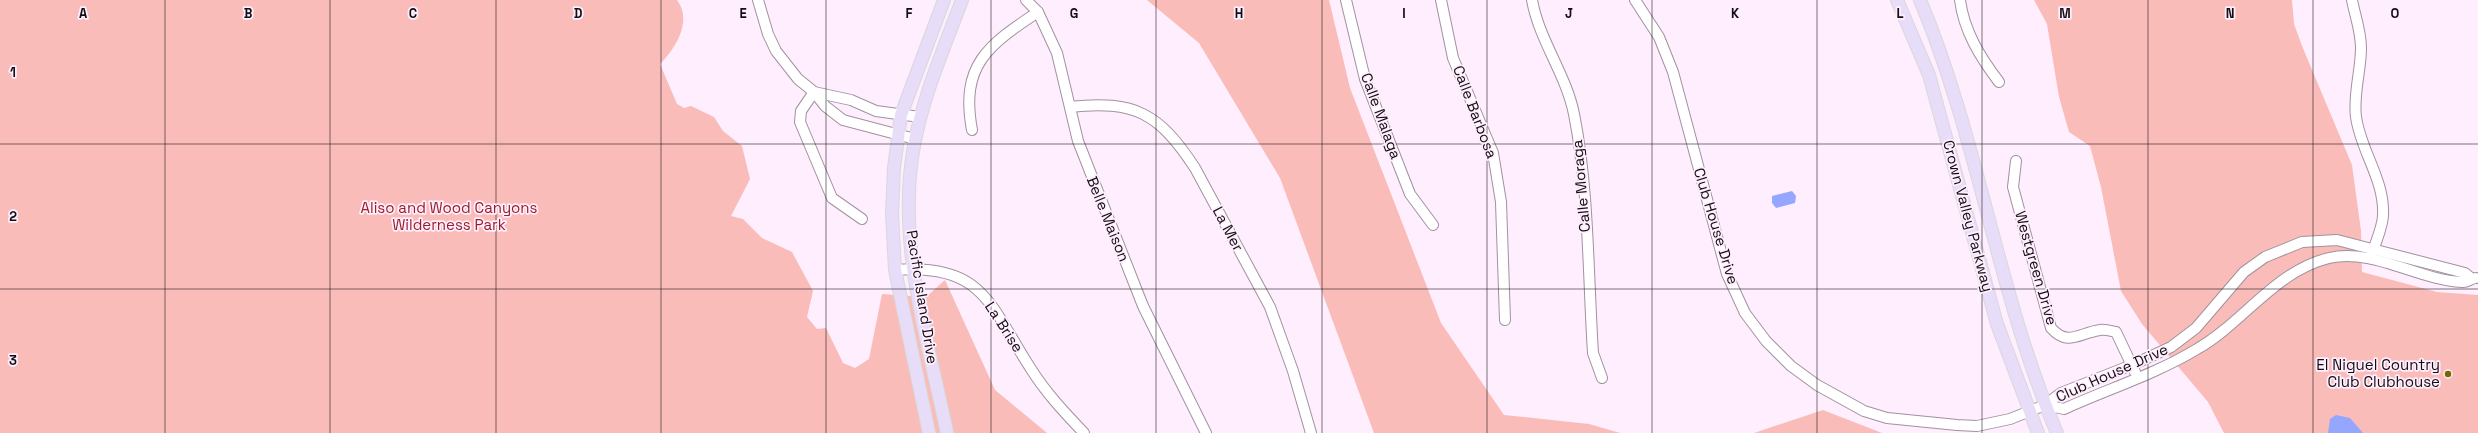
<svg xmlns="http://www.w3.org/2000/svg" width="2478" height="433" font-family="'Space Grotesk',sans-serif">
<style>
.green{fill:#f9bcb8}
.water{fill:#94a6fe}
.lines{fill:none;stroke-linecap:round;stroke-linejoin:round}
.minor-casing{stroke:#a192a0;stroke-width:12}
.major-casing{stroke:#d9d8d9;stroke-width:14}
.minor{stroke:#fff;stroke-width:10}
.major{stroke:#e7ddf9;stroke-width:12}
.grid{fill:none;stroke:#120d12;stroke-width:1;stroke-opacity:0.55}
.poi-dot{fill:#716902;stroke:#ffeefd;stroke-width:1.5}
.labels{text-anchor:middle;stroke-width:3.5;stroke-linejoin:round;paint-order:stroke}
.street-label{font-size:15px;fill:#120d12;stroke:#ffeefd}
.park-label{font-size:15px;fill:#9a1e27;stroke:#ffeefd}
.poi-label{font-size:15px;fill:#120d12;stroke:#ffeefd;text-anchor:end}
.grid-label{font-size:13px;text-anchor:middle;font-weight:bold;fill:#120d12;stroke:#ffeefd;stroke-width:3.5;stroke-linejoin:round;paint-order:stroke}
</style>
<rect width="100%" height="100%" fill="#ffeefd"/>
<g class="green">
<path d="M0,0H677C693,21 675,49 660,64L677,104L684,108L691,106L714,117L723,131L742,146L750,179L731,216L743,219L762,238L792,252L813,291L807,317L817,329L826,328L843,363L855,368L869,359L882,294L926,297L945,280L995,390L1047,433H0Z"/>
<polygon points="1147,0 1329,0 1350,88 1441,323 1504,415 1589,424 1620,433 1374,433 1280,178 1199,43"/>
<polygon points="2034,0 2292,0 2294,24 2302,46 2352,165 2361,231 2362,272 2437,292 2478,295 2478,433 2224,433 2208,402 2142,324 2121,291 2101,187 2090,146 2069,132 2059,97 2047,24"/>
<polygon points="1823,410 1882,433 1754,433"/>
</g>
<g class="water">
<polygon points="1792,191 1796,196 1795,203 1776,208 1772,203 1772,196"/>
<polygon points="2336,415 2350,418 2363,433 2328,433 2330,419"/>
</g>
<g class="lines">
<g class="minor-casing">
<g id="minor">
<polyline points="758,0 768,34 776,51 798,79 814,92 825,106 843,120 915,139"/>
<polyline points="1026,0 1038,12 1057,53 1078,141 1143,306 1206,433"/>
<polyline points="1346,0 1365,79 1410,194 1433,225"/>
<polyline points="1441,0 1453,58 1493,153 1501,202 1505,320"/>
<path d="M1532,0C1539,40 1566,74 1574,114C1589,189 1588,276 1593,353L1602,378"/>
<polyline points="1635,0 1659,37 1673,72 1727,274 1745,313 1766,341 1791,366 1817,385 1864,411 1887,418 1957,425 1977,426 2010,419 2045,405 2061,393 2132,365 2171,347 2196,328 2244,272 2265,257 2302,242 2337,240 2465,273 2471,278"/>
<path d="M1960,0C1964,31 1980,57 1999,82"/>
<path d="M2352,0C2355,16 2361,31 2361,48C2361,71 2353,94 2356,117C2361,152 2385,180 2383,216C2382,230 2375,242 2372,255"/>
<polyline points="814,92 801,111 800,122 832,198 862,219"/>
<polyline points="814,92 851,100 876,111 920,117"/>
<path d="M1070,107C1135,100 1159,113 1195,168L1270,307L1293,371L1311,433"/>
<path d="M972,130C960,65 988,45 1038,12"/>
<path d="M2016,161L2013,187L2051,328C2068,347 2079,333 2100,330C2105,329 2111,331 2116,332L2135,372"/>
<path d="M895,270C984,263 990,306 1031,369C1046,393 1065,413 1084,433"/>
<path d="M2045,405L2064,409C2108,389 2156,374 2197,349C2243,323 2275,271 2329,258C2373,248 2418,280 2462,282C2467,283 2471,278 2476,278"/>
</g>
</g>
<g class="major-casing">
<g id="major">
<polyline points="1897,0 1929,75 1997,324 2038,433"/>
<path d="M1920,0C1979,140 1997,293 2057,433"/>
<polyline points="929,433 895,270 892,213 894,168 901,115 944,0"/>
<path d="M947,433C928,340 896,242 914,146C923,96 944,48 962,0"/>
</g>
</g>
<use href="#minor" class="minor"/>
<use href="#major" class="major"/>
</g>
<path class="grid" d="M165,0V433M330,0V433M496,0V433M661,0V433M826,0V433M991,0V433M1156,0V433M1322,0V433M1487,0V433M1652,0V433M1817,0V433M1982,0V433M2148,0V433M2313,0V433M0,144H2478M0,289H2478"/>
<circle class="poi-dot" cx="2448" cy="374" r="4"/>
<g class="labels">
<g class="street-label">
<text transform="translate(1475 112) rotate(69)" y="5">Calle Barbosa</text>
<text transform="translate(1381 116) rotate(70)" y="5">Calle Malaga</text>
<text transform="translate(1581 186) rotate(-95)" y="5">Calle Moraga</text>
<text transform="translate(1968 216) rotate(75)" y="5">Crown Valley Parkway</text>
<text transform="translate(1108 219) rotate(68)" y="5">Belle Maison</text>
<text transform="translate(1716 226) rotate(73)" y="5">Club House Drive</text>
<text transform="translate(1228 229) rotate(62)" y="5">La Mer</text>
<text transform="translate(2036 268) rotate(74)" y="5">Westgreen Drive</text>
<text transform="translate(922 297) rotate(81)" y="5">Pacific Island Drive</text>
<text transform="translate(1004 327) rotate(57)" y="5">La Brise</text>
<text transform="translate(2112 373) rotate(-24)" y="5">Club House Drive</text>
</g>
<g class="park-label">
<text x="449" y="213">Aliso and Wood Canyons<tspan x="449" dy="17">Wilderness Park</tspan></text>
</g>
<g class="poi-label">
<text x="2440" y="370">El Niguel Country<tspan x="2440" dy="17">Club Clubhouse</tspan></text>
</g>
</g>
<g class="grid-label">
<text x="83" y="18">A</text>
<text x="248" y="18">B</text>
<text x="413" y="18">C</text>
<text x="578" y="18">D</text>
<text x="743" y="18">E</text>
<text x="909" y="18">F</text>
<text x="1074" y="18">G</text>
<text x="1239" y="18">H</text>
<text x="1404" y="18">I</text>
<text x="1569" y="18">J</text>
<text x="1735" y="18">K</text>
<text x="1900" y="18">L</text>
<text x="2065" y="18">M</text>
<text x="2230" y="18">N</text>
<text x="2395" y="18">O</text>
<text x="13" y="77">1</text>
<text x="13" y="221">2</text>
<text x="13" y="365">3</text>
</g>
</svg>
